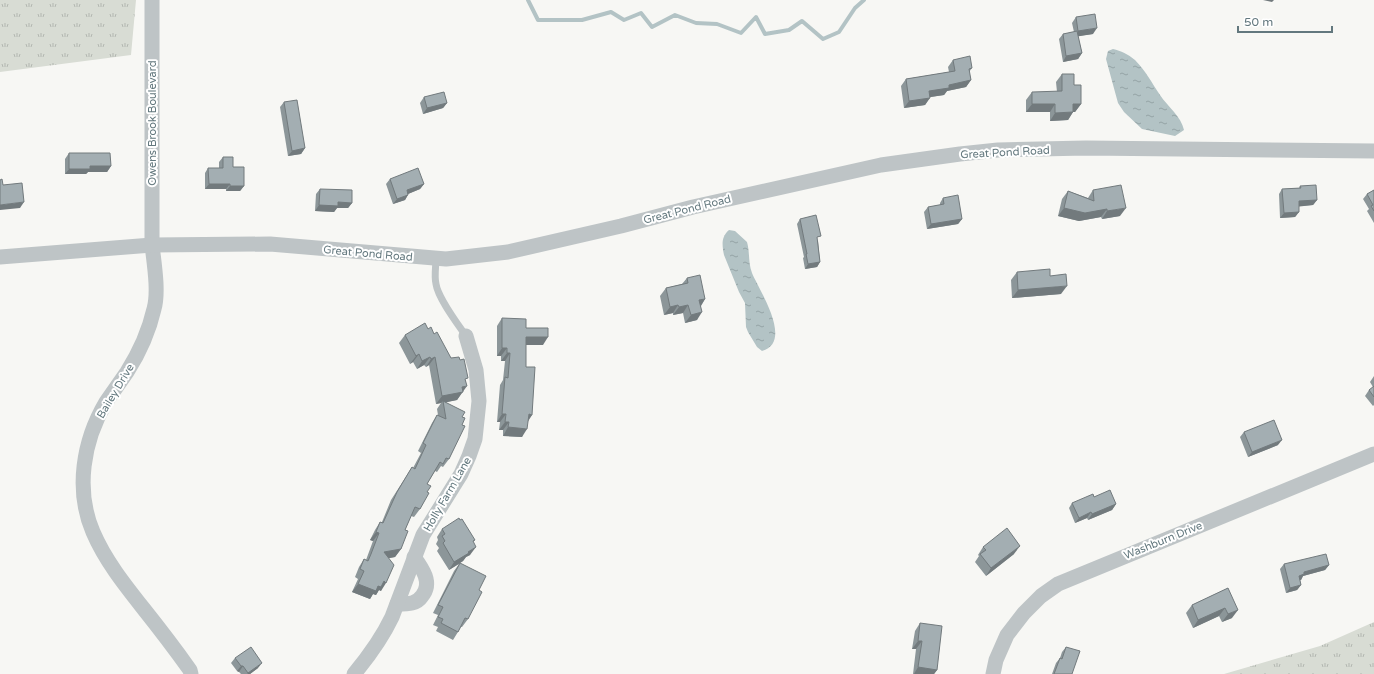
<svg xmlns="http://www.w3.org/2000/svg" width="1374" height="674" font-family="'Varela Round',sans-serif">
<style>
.grass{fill:url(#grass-tufts)}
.water{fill:url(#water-ripples)}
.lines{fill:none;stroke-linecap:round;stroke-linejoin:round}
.stream{stroke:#b3c3c5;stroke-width:4}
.lane{stroke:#bec4c6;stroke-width:7}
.street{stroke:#bec4c6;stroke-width:15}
.wall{fill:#8c9699}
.shaded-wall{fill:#727a7d}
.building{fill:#a3aeb2;stroke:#727a7d}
.labels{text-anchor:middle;stroke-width:4;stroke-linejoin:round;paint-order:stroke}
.street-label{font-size:11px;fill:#63787e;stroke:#fff}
</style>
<defs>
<pattern id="grass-tufts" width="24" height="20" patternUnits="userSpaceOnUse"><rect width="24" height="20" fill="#d8dcd4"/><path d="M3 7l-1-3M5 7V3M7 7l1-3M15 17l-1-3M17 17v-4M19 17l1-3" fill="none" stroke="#b3b7b1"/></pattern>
<pattern id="water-ripples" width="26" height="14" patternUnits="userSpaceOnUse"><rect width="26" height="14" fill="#b3c3c5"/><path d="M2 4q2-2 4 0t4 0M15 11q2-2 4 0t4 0" fill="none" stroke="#95a3a5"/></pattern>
</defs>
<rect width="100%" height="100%" fill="#f7f7f4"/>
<g class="grass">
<polygon points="0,0 136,0 131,55 0,72"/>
<polygon points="1374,622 1374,674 1224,674 1320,646"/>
</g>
<g class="water">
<path d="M1113,49C1121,51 1128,54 1135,60C1145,70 1152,83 1160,95C1168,107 1181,116 1184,130L1175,136L1142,129L1124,112L1118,103L1106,59L1108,51Z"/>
<path d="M729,230L735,231L747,242C750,252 748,263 752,273C759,290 794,342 762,351L757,347L748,332L746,327L745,303L739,292L724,255C722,245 721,237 729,230Z"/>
</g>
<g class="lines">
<polyline class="stream" points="528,0 538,20 582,20 611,12 624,20 641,13 652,27 675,15 696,23 717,24 741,33 756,17 765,34 789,30 802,21 823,39 839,32 855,8 864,0"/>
<path class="lane" d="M436,258C436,267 434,276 436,284C438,298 457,323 466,336"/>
<g class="street">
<path d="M152,0V245C154,263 159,292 154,309C149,331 139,353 127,372C120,382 113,392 106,402C83,441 75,490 93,532C105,560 124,584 143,608C159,628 175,649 190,670L191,674"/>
<polyline points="0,257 152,245 270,244 446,259 508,252 621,226 693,207 881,165 960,154 998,150 1086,148 1374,151"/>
<path d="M397,604C402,604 408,604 412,603C416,602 420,599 422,596C433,583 422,568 414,557"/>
<path d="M354,674C369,656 382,638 392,617L423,535L461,474L469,456L475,439L479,401L476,370L466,336"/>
<polyline points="993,674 996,660 1007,635 1024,613 1041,596 1058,584 1374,454"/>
</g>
</g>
<g class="wall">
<polygon points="1076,17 1093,34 1078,36 1082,53 1078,59 1063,62 1059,39 1063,34 1074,32 1072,23"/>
<polygon points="953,60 972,68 969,72 971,80 966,87 947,91 944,95 930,97 925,105 904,108 901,86 906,79 949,72 948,67"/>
<polygon points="1062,74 1074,85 1081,104 1075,112 1073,112 1068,120 1050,121 1050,112 1026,112 1026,100 1032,92 1057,92 1056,82"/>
<polygon points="424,97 447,103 443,108 423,114 420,103"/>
<polygon points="284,102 305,148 301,154 288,156 280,107"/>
<polygon points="69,153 111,166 107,172 88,172 86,174 65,174 65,159"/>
<polygon points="223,157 233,167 244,186 240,191 226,191 226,189 205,189 205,173 208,168 219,168 219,162"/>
<polygon points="390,179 424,184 420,189 408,194 405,200 393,204 386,184"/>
<polygon points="1300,186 1317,200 1313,205 1299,206 1299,212 1295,217 1280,218 1279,194 1282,189 1299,188"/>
<polygon points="320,189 352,203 348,208 337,208 334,212 315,211 316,194"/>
<polygon points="1093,190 1120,216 1102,219 1101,217 1079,221 1058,216 1062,199 1068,191 1088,198"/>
<polygon points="1374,190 1374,223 1367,211 1369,209 1363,199 1367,194"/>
<polygon points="943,198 962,219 958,224 927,229 924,212 928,207 940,205 940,203"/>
<polygon points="800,219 818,241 820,262 817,267 805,269 803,258 804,257 797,224"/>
<polygon points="1017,272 1050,276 1061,294 1012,298 1011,280"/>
<polygon points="687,278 705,299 701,306 697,320 685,323 683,313 673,315 673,313 664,315 660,296 666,288 682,284"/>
<polygon points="502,318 526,328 543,345 526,345 526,367 532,415 528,420 522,437 503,436 503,430 499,430 500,422 497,422 500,385 503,380 505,361 501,361 501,356 497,356 497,326"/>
<polygon points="428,329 434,334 451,358 466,381 463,391 457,400 446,402 462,417 462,425 449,459 443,467 441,466 437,472 435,471 427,484 427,492 420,509 414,517 411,516 405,530 401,549 395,557 389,558 381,591 379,590 376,595 373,594 370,599 352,592 358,579 355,577 359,567 364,559 366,560 373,541 370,540 375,530 380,522 382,522 391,500 407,475 412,467 413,468 421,453 418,451 432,423 437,415 438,415 437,409 441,403 436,404 429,365 426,367 424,365 417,369 413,362 410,364 399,343 405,335"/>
<polygon points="1374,376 1374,405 1373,406 1365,396 1369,390 1373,387 1370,382"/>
<polygon points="1244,432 1278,445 1248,457 1240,437"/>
<polygon points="1072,503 1116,504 1112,510 1088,520 1087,518 1075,523 1069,508"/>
<polygon points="442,529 475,540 473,542 470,555 466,557 463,561 460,563 479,590 468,619 462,627 461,627 453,640 436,631 438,627 433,625 438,615 433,613 454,571 459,564 449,570 437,551 439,548 436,544 438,540 437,537"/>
<polygon points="983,547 1014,554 986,576 975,562 979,556 978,555"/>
<polygon points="1284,564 1329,565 1325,570 1303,576 1301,580 1300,580 1301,585 1297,590 1286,593 1280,569"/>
<polygon points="1228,588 1232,618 1222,622 1219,616 1193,628 1186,613 1192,605"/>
<polygon points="920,623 937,670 934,674 913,674 916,649 912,649 915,631"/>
<polygon points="1066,647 1072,674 1052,674 1056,663 1060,658 1062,652"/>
<polygon points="235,658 258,668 250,674 241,674 239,672 237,671 231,663"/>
</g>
<g class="shaded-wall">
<polygon points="1263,0 1274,0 1272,2"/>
<polygon points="1097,28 1093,34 1074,37 1078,31"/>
<polygon points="1082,53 1078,59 1063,62 1066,56"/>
<polygon points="971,80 966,87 947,91 944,95 924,98 929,91 949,85"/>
<polygon points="930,98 925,105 904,108 909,101"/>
<polygon points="447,103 443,108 423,114 427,108"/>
<polygon points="1032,104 1055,104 1050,112 1026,112"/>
<polygon points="1073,104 1081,104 1075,112 1068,112"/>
<polygon points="1073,112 1068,120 1050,121 1055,113"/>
<polygon points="305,148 301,154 288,156 292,151"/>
<polygon points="90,166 111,166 107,172 88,172 86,174 65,174 69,169"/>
<polygon points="209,184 230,184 226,189 205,189"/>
<polygon points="424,184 420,189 403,196 407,190"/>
<polygon points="230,186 244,186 240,191 226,191"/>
<polygon points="408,195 405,200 393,204 397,199"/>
<polygon points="1317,200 1313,205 1295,207 1299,201"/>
<polygon points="24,202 20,208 0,210 0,205"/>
<polygon points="338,202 352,203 348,208 337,208 334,212 315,211 319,205"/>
<polygon points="1064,208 1107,209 1101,217 1079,221 1058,216"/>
<polygon points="1126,208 1120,216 1102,219 1107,211"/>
<polygon points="1299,212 1295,217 1280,218 1284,213"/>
<polygon points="962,219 958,224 927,229 931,224"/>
<polygon points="820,262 817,267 805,269 808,264"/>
<polygon points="1067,286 1061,294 1012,298 1018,290"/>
<polygon points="705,299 700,307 699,300"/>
<polygon points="678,305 673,313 664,315 670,307"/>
<polygon points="688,305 683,313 673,315 679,307"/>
<polygon points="702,312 697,320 685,323 691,315"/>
<polygon points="526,337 548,337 543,345 521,345"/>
<polygon points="502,348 507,348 501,356 497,356"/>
<polygon points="507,353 510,353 505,361 501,361"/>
<polygon points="419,354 413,362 410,364 416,356"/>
<polygon points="430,357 424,365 417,369 422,361"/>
<polygon points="435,357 429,365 426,367 431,359"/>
<polygon points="467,386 457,400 443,403 443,401 441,403 436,404 442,396 462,387"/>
<polygon points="502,414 506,414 500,422 497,422"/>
<polygon points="529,414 532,415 527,423"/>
<polygon points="505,422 509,422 503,430 499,430"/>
<polygon points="508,427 527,429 522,437 503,436"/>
<polygon points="1282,440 1278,445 1248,457 1252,452"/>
<polygon points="1116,504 1112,510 1088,520 1092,514"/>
<polygon points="1091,512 1087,518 1075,523 1079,518"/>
<polygon points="376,532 379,533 373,541 370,540"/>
<polygon points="1020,546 1014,554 986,576 991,568"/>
<polygon points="476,547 470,555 466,557 463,561 449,570 454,562 468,552"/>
<polygon points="401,549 395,557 379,560 384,552"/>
<polygon points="1329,565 1325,570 1303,576 1301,580 1295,581 1299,576 1304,572"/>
<polygon points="384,581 386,583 381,591 379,590 376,595 373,594 370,599 352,592 358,584 378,586"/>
<polygon points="1301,585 1297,590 1286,593 1290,588"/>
<polygon points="1225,608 1219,616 1193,628 1198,620"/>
<polygon points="1238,610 1232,618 1222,622 1228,614"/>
<polygon points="918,641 922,641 916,649 912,649"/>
<polygon points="262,663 258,668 250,674 247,674"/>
<polygon points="241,666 243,666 239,672 237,671"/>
<polygon points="918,667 937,670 934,674 914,674"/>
</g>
<g class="building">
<polygon points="1095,14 1097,28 1078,31 1076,17"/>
<polygon points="1077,31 1082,53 1066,56 1063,34"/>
<polygon points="970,56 972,68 969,69 971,80 949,85 949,88 929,91 930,98 909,101 906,79 955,71 953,60"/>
<polygon points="1062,74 1074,74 1074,85 1081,85 1081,104 1073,104 1073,112 1055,113 1055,104 1032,104 1032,92 1062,91"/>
<polygon points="444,92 447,103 427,108 424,97"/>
<polygon points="297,100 305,148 292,151 284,102"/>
<polygon points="69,153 110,153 111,166 90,166 90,169 69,169"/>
<polygon points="223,157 233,157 233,167 244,167 244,186 230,186 230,184 209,184 208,168 223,168"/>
<polygon points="418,168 424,184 407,190 408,195 397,199 390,179"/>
<polygon points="2,179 3,185 22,183 24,202 0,205 0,180"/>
<polygon points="1121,185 1126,208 1107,211 1107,209 1085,213 1064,208 1068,191 1094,201 1093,190"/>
<polygon points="1316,185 1317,200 1299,201 1299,212 1284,213 1282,189 1301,188 1300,186"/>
<polygon points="320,189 352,190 352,203 338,202 338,206 319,205"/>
<polygon points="1374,190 1374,211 1371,206 1373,205 1367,194"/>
<polygon points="958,195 962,219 931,224 928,207 944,204 943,198"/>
<polygon points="816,215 821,236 817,237 820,262 808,264 806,254 807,254 800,219"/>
<polygon points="1050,269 1050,276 1066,274 1067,286 1018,290 1017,272"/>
<polygon points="700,275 705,299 699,300 702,312 691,315 688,305 679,307 678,305 670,307 666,288 688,283 687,278"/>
<polygon points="502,318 526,319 526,328 548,328 548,337 526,337 526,367 535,367 532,415 529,414 527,429 508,427 509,422 505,422 506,414 502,414 505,377 508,378 510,353 507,353 507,348 502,348"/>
<polygon points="425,323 428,329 431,327 434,334 437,332 451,358 459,357 460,360 464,359 468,378 465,379 467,386 462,387 463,392 442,396 435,357 431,359 430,357 422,361 419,354 416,356 405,335"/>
<polygon points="1374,386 1374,397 1369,390"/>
<polygon points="443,401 465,412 462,417 465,418 462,425 465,426 449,459 446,458 443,464 440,462 427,484 431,486 427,492 429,493 420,509 415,507 405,530 408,531 401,549 384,552 394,565 386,583 384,581 381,587 378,586 376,591 358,584 364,571 360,569 364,559 368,561 371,554 379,533 376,532 380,522 383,523 397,492 412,467 415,469 426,445 423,443 437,415 446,419"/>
<polygon points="1274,420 1282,440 1252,452 1244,432"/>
<polygon points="1110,490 1116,504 1092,514 1091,512 1079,518 1072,503 1093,494 1094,497"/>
<polygon points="459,518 460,520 462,519 475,540 473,541 476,547 468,552 469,553 454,562 443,543 445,541 442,536 445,534 442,529"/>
<polygon points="1007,528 1020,546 991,568 980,554 986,550 983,547"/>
<polygon points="1326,554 1329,565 1304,572 1304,574 1299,576 1301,585 1290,588 1284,564"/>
<polygon points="460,563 486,576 479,590 482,592 468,619 465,618 458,632 441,623 443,619 438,617 443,607 438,605"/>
<polygon points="1228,588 1238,610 1228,614 1225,608 1198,620 1192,605"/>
<polygon points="920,623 942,626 937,670 918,667 922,641 918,641"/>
<polygon points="251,647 262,663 248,673 243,666 241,666 235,658"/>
<polygon points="1066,647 1080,651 1072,674 1054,674 1060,658 1062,659"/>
</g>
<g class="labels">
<g class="street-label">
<text transform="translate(152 123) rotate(-90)" y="4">Owens Brook Boulevard</text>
<text transform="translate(1005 152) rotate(-3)" y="4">Great Pond Road</text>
<text transform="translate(687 209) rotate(-14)" y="4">Great Pond Road</text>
<text transform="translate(368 253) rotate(5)" y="4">Great Pond Road</text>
<text transform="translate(115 391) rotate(-59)" y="4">Bailey Drive</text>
<text transform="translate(447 494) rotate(-60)" y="4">Holly Farm Lane</text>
<text transform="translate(1163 540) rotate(-22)" y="4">Washburn Drive</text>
</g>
</g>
<path d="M1238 26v6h94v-6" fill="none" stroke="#63787e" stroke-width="2"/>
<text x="1244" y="26" font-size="12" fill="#63787e" stroke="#ffffff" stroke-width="3" paint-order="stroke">50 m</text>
</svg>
